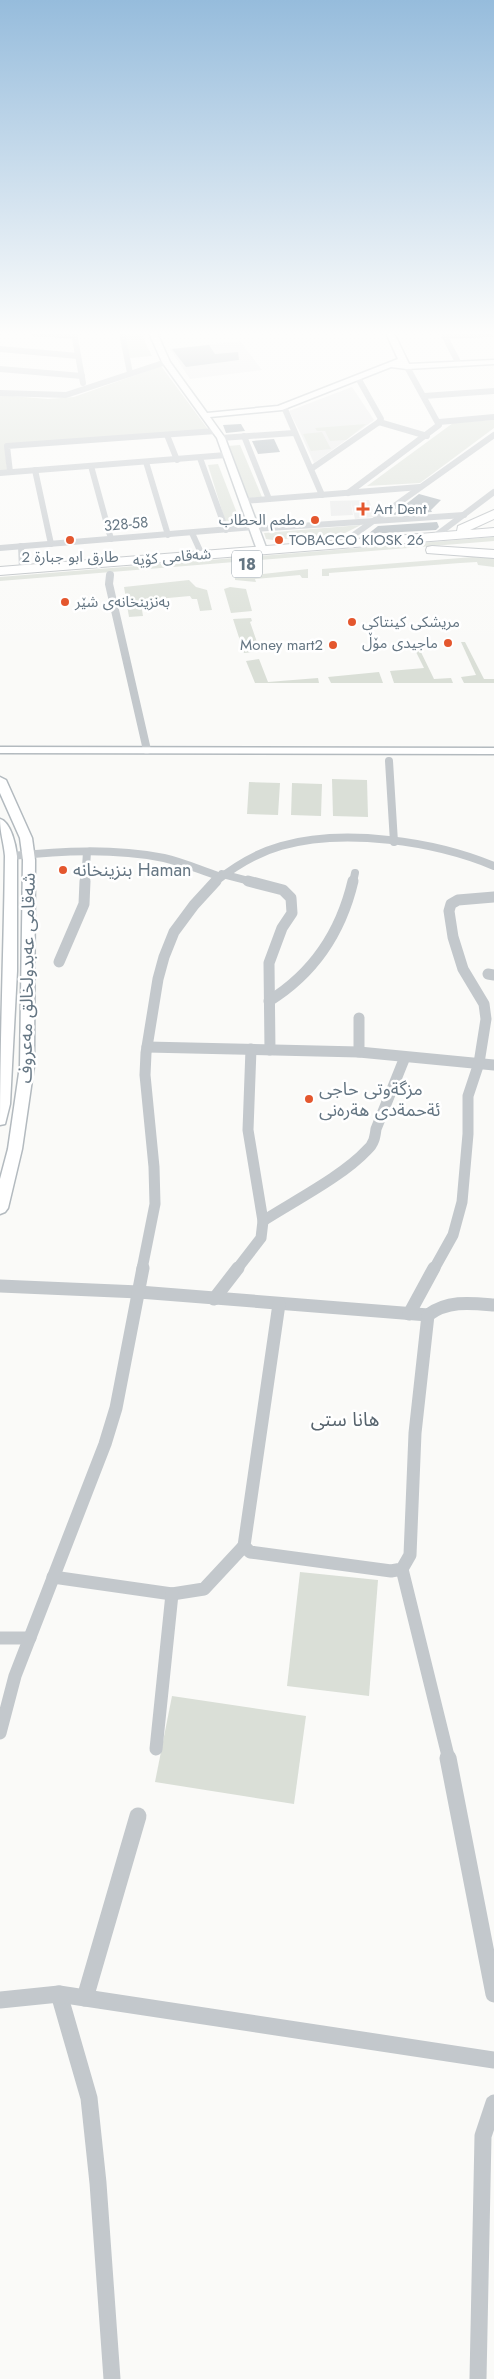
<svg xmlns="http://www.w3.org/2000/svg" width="494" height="2379" font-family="Jost,'Noto Sans Arabic',sans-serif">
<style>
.built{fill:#e8e9e9}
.green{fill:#dadfd7}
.building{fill:#aab3b9}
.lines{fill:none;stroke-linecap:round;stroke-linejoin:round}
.secondary-casing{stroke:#b3babf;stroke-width:3}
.highway-casing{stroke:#b4b9bd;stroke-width:2}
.street-far4{stroke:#c3c8cc;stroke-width:6}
.street-far3{stroke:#c3c8cc;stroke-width:8}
.street-far2{stroke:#c3c8cc;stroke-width:11}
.street-far1{stroke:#c3c8cc;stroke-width:13}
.street{stroke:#c3c8cc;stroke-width:17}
.secondary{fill:#fff;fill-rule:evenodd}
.highway{fill:#fff;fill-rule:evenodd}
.poi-dot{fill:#e4572e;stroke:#fff;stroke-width:2}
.labels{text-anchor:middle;stroke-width:5;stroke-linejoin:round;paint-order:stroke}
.far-poi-label{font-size:15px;fill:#657683;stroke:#fff;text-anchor:start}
.far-street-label{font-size:15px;fill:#657683;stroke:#fff}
.shield{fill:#fff;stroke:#939fa8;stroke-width:1}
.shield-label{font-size:16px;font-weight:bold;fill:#657683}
.poi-label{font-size:18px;fill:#657683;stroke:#fff;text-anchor:start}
.street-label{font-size:18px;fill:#657683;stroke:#fff}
.neighbourhood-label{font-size:19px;fill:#57646e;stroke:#fff}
</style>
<rect width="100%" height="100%" fill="#fafaf8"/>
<g class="built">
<polygon points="240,341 262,370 190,379 170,349"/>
<polygon points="352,387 374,420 314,463 300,432 289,411"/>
<polygon points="369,500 375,517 355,519 351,502 353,515 331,516 330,501"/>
</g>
<g class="green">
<polygon points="124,333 141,333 152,356 130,358"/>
<polygon points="161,366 210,432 5,447 7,471 0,472 0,395 48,399 74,397"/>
<polygon points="494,420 494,428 420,483 367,486 453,423"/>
<polygon points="366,424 346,440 330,441 325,431 317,431 315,428"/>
<polygon points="322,432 331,449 311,451 303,434"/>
<polygon points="240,445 262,497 246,498 228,446"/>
<polygon points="218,464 242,526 227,527 208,465"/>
<polygon points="361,525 343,534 273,540 266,539 264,533"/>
<polygon points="494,537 494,541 0,581 0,577"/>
<polygon points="473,557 494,558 494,567 478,565 477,562 460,563 329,573 329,576 322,576 322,569"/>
<polygon points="308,569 308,578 302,578 300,575 255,579 256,582 235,580 235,577"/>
<polygon points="189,580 196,587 207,590 212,610 200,611 197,599 192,599 190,596 146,600 146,603 141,604 143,616 129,617 124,587"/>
<polygon points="230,587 246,589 252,611 231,613 224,589"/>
<polygon points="251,618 252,621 250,622 258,645 262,645 264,651 244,653 233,619"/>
<polygon points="461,642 465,642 484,679 494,679 494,683 464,683 461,677 476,675"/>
<polygon points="413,646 418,646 434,679 451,678 453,683 394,683 390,671 424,668"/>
<polygon points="259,659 268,682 318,678 319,683 255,683 246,661"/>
<polygon points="379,672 383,683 331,683 328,677"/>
<polygon points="332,779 367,780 368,817 333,816"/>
<polygon points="249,782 280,783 278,815 247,814"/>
<polygon points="292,783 322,784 321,816 291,815"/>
<polygon points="300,1572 378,1580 369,1696 287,1686"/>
<polygon points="172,1696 306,1716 294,1804 155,1782"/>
</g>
<g class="building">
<polygon points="209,345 215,354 238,352 239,360 186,367 172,349"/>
<polygon points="241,424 245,431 226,433 223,425"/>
<polygon points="274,439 280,452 258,454 252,441"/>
<polygon points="419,494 441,500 431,510 432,512 392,515"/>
<polygon points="437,522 439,527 436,530 368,534 378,526"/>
</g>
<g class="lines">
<g class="secondary-casing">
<g id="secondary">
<polygon points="149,333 157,333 170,362 207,413 278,406 398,359 386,333 394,333 409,364 494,360 494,364 407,369 391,367 282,410 210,417 225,438 267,550 262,553 257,550 217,438 162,362"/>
<polygon points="0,747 494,748 494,754 0,753"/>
<polygon points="0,777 6,780 32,838 35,860 34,1066 22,1149 8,1208 5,1212 0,1214 0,1179 8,1149 20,1066 23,860 20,838 0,793"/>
<path d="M0,819C11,822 16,846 17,856V971L10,1104L5,1124L0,1125C0,1035 4,946 5,856C4,843 0,833 0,819Z"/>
</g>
</g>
<g class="highway-casing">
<g id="highway">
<polygon points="494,510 494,519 470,530 494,528 494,536 0,575 0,567 457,531 458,526"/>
<polygon points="432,546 494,550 494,558 427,553 426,550 427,547"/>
</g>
</g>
<g class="street-far4">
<polyline points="33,333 75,336"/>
<polyline points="74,333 83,383"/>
<polyline points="122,333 130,373"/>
<polyline points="443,333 459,364"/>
<polyline points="444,336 494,334"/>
<polyline points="0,349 78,356"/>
<polyline points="0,369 82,376"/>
<polyline points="358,378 381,419 379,422"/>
<polyline points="0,393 66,395 166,362"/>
<polyline points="424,396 494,391"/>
<polyline points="284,407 322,495"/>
<polyline points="379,422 427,436"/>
<polyline points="439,422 494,417"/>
<polyline points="167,435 177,460"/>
<polyline points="244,436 269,499"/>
<polyline points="221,438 294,433"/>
<polyline points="200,458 226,530"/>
<polyline points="146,462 168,535"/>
<polyline points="91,466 111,539"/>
<polyline points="311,469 379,422"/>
<polyline points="35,470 51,544"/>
<polyline points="10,472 7,446 216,431"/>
<polyline points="0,473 226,455"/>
<polyline points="348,493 439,425 407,367"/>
<polyline points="244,501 420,487"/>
<polyline points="254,529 464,515"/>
<polyline points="192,533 202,555"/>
<polyline points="434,537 494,492"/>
<polyline points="341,544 494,435"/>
<polyline points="21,546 22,569"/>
<polyline points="0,548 254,527"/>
</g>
<g class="street-far3">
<polyline points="110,575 109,584 147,750"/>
<polyline points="389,761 394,842"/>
<path d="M11,856C61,851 113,848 164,858C182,862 200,870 218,876"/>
<polyline points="222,874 253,882"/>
<polyline points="85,882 87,852"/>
<path d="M215,882C235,866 256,853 281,846C344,828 434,841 494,866"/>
<polyline points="353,882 355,873"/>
</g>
<g class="street-far2">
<polyline points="248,881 283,890 291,898 292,913 282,928 269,963 270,1050"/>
<polyline points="59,962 84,904 85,881"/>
<polyline points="488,974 494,975"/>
<path d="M269,1001C314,973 341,932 353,881"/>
<polyline points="359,1018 359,1052"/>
<polyline points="147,1047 359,1052 494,1065"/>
<path d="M263,1221C294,1201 343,1176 367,1150C374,1144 375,1137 376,1129L405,1057"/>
<polyline points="142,1269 155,1204 154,1167 145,1075 146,1053 158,979 164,957 174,932 194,905 216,881"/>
<polyline points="237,1269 261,1238 263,1221 248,1130 251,1049"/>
<polyline points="434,1269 453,1235 462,1202 468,1134 468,1096 479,1063 486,1019 484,1004 463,969 453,937 449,911 451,904 458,900 494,897"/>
</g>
<g class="street-far1">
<path d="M0,1286L139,1292L428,1315C448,1300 471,1303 494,1305"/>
<polyline points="214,1299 238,1268"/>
<polyline points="279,1304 244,1546 250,1552 391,1571 402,1569 410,1555 415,1433 428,1315"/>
<polyline points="409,1314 434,1268"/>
<polyline points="402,1569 449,1760"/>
<polyline points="53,1577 172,1594 204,1589 244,1546"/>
<polyline points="0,1638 30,1638"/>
<polyline points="0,1733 15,1676 105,1444 116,1408 143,1268"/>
<polyline points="156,1749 172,1594"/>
</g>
<g class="street">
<polyline points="448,1758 494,1994"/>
<polyline points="59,1994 89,2098 98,2183 112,2379"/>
<polyline points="85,1998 138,1816"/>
<polyline points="0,2000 59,1994 494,2060"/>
<polyline points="478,2379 483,2136 494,2103"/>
</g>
<use href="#secondary" class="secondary"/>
<use href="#highway" class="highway"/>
</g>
<linearGradient id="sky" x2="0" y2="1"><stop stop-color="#96bcdc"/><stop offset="0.5" stop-color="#fdfdfc"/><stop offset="1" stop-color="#fdfdfc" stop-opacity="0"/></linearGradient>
<rect width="494" height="666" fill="url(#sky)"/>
<g class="poi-dot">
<path d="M360.5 501.5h5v5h5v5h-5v5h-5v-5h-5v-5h5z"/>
<circle cx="315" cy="520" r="5"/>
<circle cx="70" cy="540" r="5"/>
<circle cx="279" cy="540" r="5"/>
<circle cx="65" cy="602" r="5"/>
<circle cx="352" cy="622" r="5"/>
<circle cx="448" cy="643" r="5"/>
<circle cx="333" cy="645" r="5"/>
<circle cx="63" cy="870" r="5"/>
<circle cx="309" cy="1099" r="5"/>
</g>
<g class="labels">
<g class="far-poi-label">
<text x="374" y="514">Art Dent</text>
<text x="305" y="525" text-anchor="end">مطعم الحطاب</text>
<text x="289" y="545">TOBACCO KIOSK 26</text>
<text x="70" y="562" text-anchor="middle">طارق ابو جبارة 2</text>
<text x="75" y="607">بەنزینخانەی شێر</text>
<text x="362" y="627">مریشکی کینتاکی</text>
<text x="438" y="648" text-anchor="end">ماجیدی مۆڵ</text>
<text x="323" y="650" text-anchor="end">Money mart2</text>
</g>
<g class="far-street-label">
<text transform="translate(126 524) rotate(-5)" y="5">328-58</text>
<text transform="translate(172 557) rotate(-5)" y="5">شەقامی کۆیە</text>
</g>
<rect class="shield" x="232" y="550.5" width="30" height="27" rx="4"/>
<g class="shield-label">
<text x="247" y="570">18</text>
</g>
<g class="poi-label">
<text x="73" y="876">بنزینخانە Haman</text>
<text x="319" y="1095">مزگةوتی حاجی<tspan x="319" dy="21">ئةحمةدی هةرەنی</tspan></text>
</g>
<g class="street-label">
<text transform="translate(27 978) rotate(-89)" y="6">شەقامی عەبدولخالق مەعروف</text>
</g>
<g class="neighbourhood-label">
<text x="345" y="1426">هانا ستى</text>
</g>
</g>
</svg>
